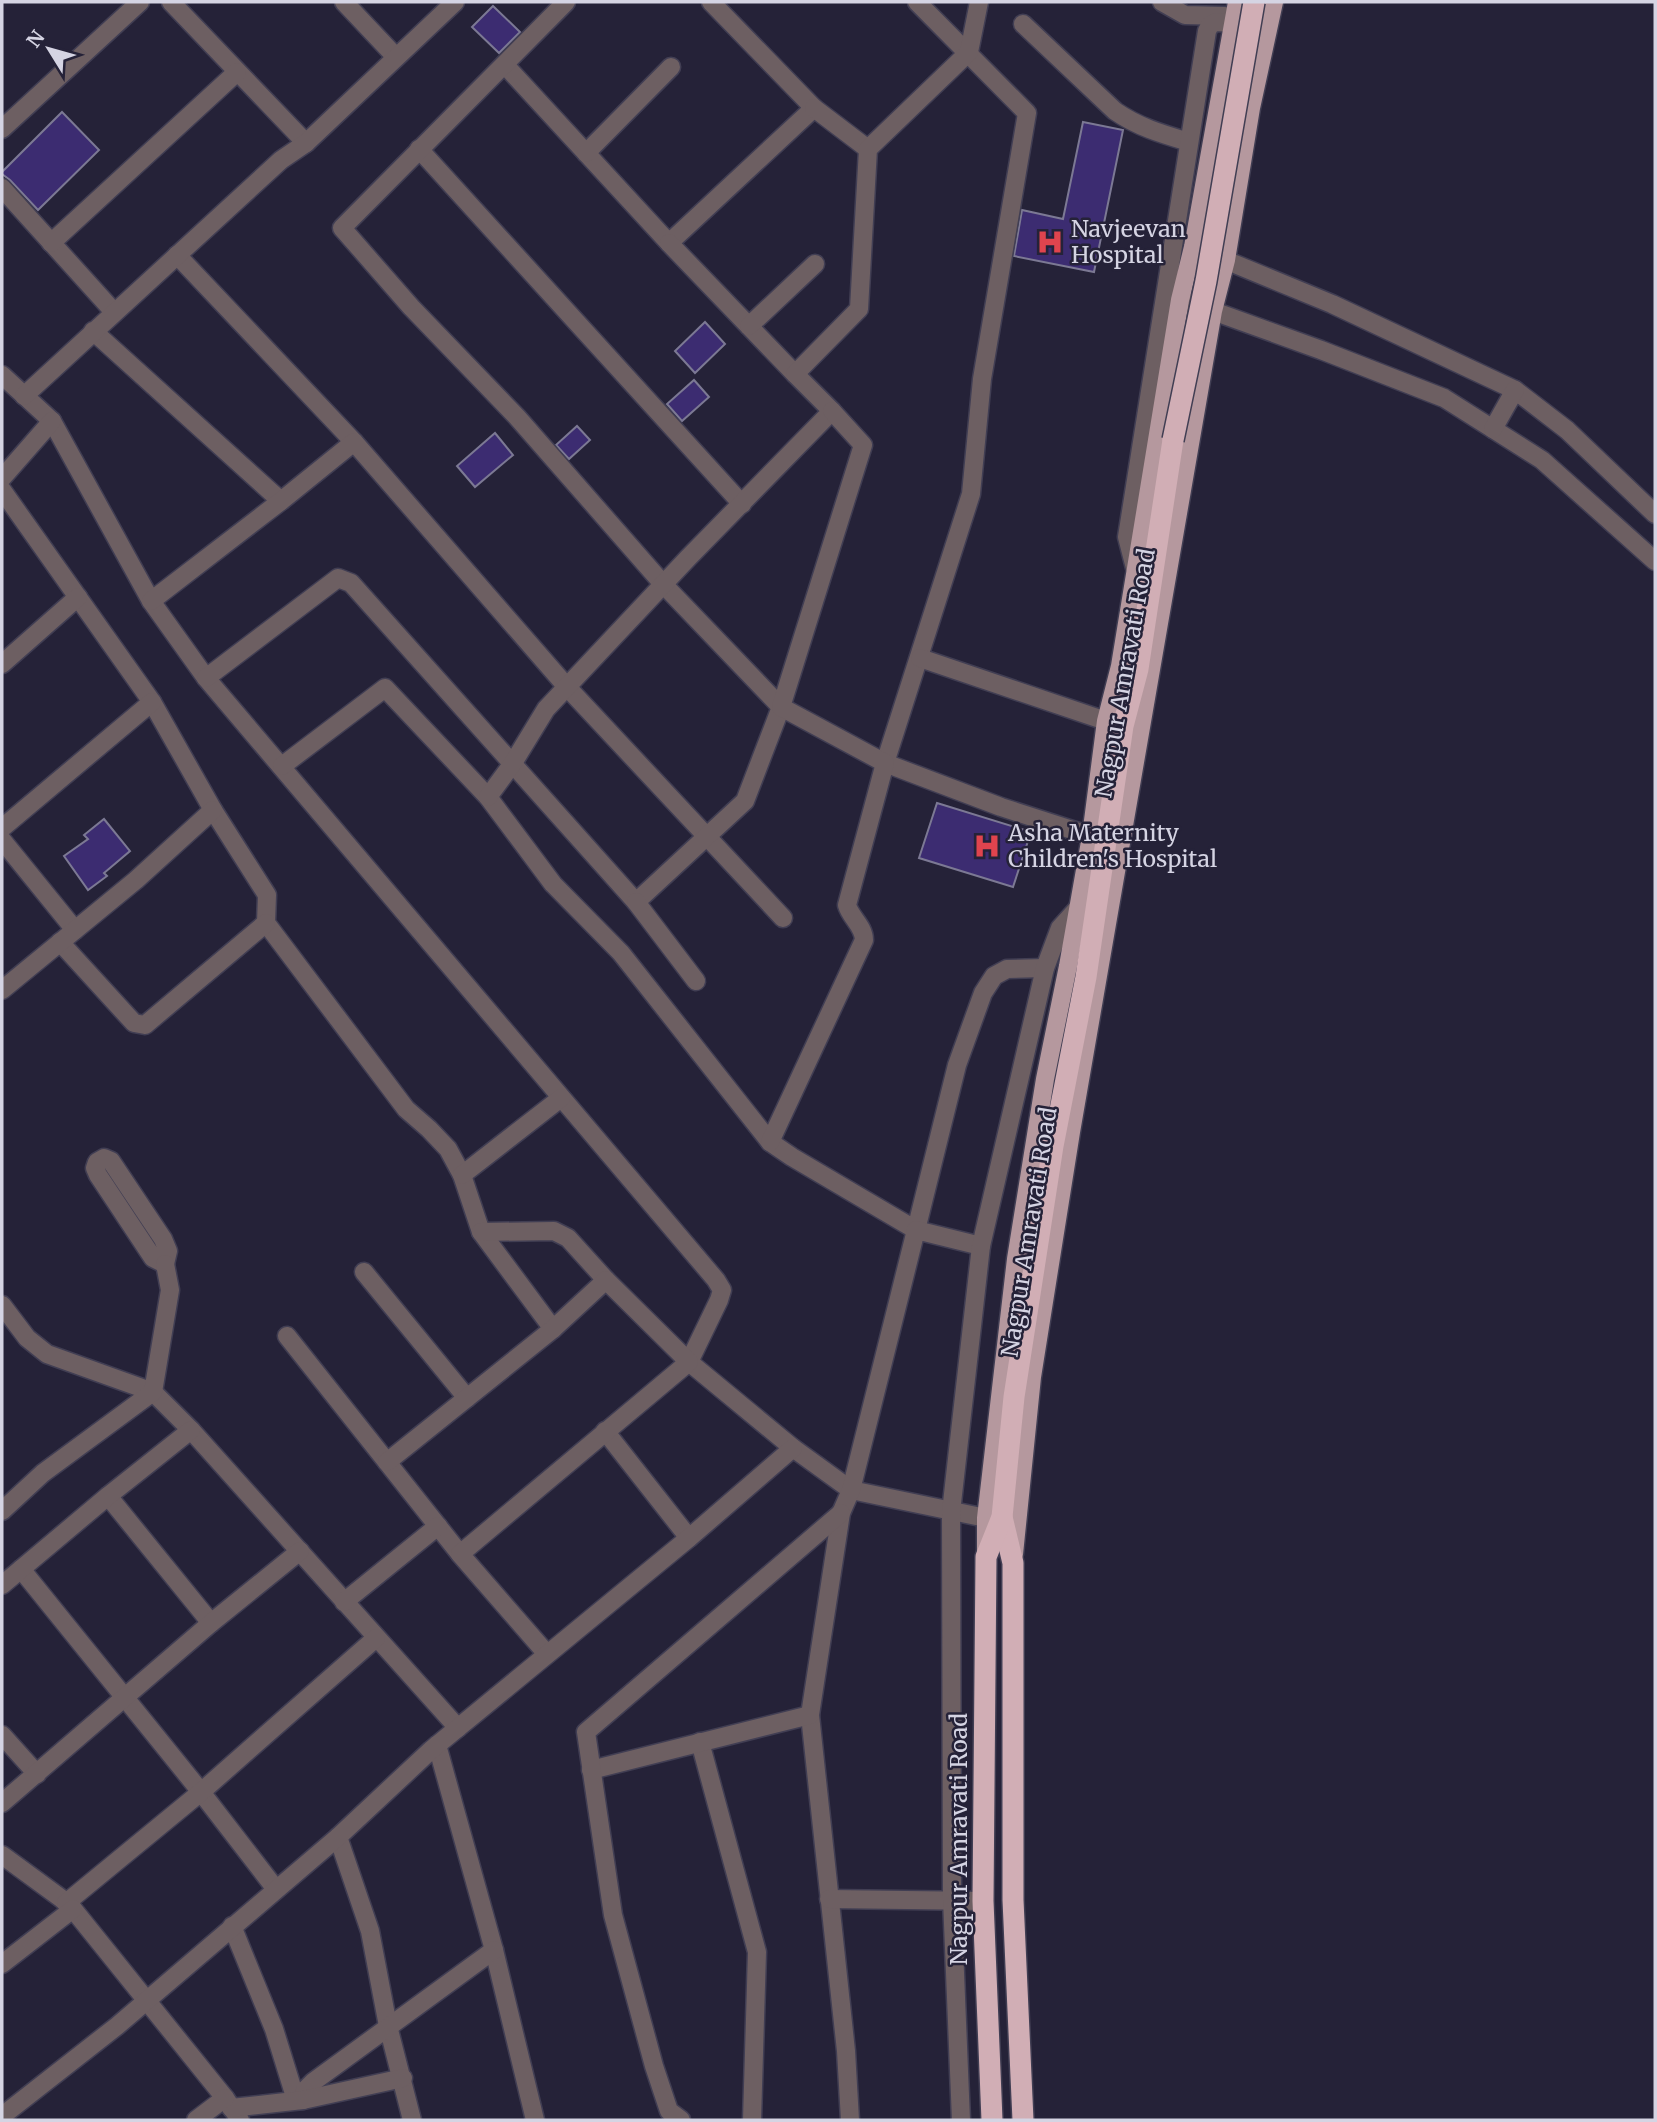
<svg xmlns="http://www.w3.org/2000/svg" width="1657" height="2122" font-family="Merriweather,serif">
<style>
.building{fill:#3c2c71;stroke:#7c7994;stroke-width:2}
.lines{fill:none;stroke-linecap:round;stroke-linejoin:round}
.minor-casing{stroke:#413e53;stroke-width:21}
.major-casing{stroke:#413e53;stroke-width:21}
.highway-casing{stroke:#413e53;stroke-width:24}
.minor{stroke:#6d5f62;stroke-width:18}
.major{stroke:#b5989e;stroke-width:18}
.highway{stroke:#d1aeb5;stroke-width:21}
.highway-bridge-casing{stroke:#413e53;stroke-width:24;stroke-linecap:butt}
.highway-bridge{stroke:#d1aeb5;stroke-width:21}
.labels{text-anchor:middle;stroke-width:5;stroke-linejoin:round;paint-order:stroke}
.poi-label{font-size:23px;fill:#d5d4e3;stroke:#252238;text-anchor:start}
.street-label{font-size:23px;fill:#d5d4e3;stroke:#252238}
</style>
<rect width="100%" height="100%" fill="#252238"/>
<g class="building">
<polygon points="493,6 520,32 499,53 472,27"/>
<polygon points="62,112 99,150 38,210 10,180 2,174 2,172"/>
<polygon points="1083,122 1123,130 1094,272 1014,256 1022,210 1063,219"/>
<polygon points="705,322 725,344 695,373 675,351"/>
<polygon points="694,380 709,397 682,421 667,404"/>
<polygon points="577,426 590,440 569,459 556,445"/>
<polygon points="495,433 513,455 475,487 457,466"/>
<polygon points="937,803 1031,832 1013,887 919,858"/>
<polygon points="104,819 130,851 104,873 107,876 88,890 64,856 88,839 84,835"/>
</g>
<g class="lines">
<g class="minor-casing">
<g id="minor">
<polyline points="171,2 306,143"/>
<polyline points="344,2 395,56"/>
<polyline points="917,2 1027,113 982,379 971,494 885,763 1001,807 1091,836"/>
<polyline points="1162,2 1185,15 1225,16"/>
<path d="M1023,24L1115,111C1138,127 1162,134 1189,142"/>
<polyline points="505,65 669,243 814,108 711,2"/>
<polyline points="814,108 868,149"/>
<polyline points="2,129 140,2"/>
<polyline points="419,149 742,504"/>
<polyline points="586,153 671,67"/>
<polyline points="2,188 114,312"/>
<polyline points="51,243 237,72"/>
<polyline points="669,243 795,374"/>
<polyline points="177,255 354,442"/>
<polyline points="1213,255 1332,304 1515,390 1567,430 1655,514"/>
<polyline points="1166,297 1213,311 1321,350 1444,398 1542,460 1655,561"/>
<polyline points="749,326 815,264"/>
<polyline points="93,331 281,501"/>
<polyline points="2,375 52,421 151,601 206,678 716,1280 722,1290 719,1300 689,1362 793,1448 851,1490 986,1518"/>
<polyline points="24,396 281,160 306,143 455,2"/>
<polyline points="1493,429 1515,390"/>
<polyline points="2,478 52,421"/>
<polyline points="2,490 152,702 213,810 267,895 266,923 406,1109 429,1129 448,1149 462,1175 481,1232 553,1329"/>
<polyline points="1135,568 1127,537 1207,31 1210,25 1216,22 1233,23"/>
<polyline points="151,601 281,501 354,442 567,687 783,918"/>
<polyline points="920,658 1106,721"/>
<polyline points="2,664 78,597"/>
<polyline points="206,678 338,578 351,583 636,902 745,801 781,707 663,584 517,417 411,307 342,228 566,2"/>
<polyline points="282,766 385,688 488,797 553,884 621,953 770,1142 792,1157 916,1230 957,1065 983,993 994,976 1007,969 1045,968"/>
<polyline points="488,797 513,763 546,709 688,558 832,411 795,374 859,309 868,149 969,52 979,2"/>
<polyline points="2,828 152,702"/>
<polyline points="2,840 75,930"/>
<polyline points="636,902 696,981"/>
<polyline points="60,942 134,1023 145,1025 266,923"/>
<polyline points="2,990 136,880 213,810"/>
<path d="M770,1142L864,940C864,926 850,917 847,905L885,763L781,707L863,445L832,411"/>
<polygon points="104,1158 111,1161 163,1239 168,1251 165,1264 153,1258 98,1175 95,1168 97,1162"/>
<polyline points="462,1175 561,1098"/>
<polyline points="481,1232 554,1231 568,1238 606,1280"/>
<polyline points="364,1272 467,1398"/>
<polyline points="2,1305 27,1338 47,1354 153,1392 191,1430 458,1728"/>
<polyline points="287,1336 460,1554"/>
<polyline points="605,1431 689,1538"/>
<polyline points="387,1462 553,1329 606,1280 689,1362 460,1554 547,1654"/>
<polyline points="108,1496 211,1623"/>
<polyline points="2,1511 43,1473 153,1392 170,1290 165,1264"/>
<polyline points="21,1569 201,1792 275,1888"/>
<polyline points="2,1585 108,1496 191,1430"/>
<polyline points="344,1602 438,1526"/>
<polyline points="810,1715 846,2051 850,2120"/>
<polyline points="2,1735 37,1774"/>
<polyline points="700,1742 757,1952 752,2120"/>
<polyline points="437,1745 494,1950 535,2120"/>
<polyline points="591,1770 810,1715 841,1513 851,1490 916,1230 981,1246"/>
<polyline points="2,1803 211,1623 300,1551"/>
<polyline points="338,1837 370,1931 388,2026 412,2120"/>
<polyline points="2,1855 62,1899 73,1909 225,2098 240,2120"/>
<polyline points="829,1899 983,1901"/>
<polyline points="66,1903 201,1792 376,1638"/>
<polyline points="232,1926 274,2029 296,2100"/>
<polyline points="2,1964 73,1909"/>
<polyline points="303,2100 305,2090 313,2082 494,1950"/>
<polyline points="231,2108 303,2100 403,2078"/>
<polyline points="2,2116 117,2026 338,1837 431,1750 689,1538 793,1448"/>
<polyline points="196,2120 225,2098"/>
<polyline points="681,2120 669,2111 654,2066 613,1915 586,1732 841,1513"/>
<polyline points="961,2120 952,1899 951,1512 981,1246 1045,968 1060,928 1078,908"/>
</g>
</g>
<g class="major-casing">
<g id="major">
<polyline points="986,1553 986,1518 1016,1259 1045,1079 1068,966 1091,836 1106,721 1120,666 1180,300 1193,247 1237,2"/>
<polyline points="1014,1554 1032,1377 1071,1132 1213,311 1226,260 1251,108 1274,2"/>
</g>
</g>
<g class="highway-casing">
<g id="highway">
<polyline points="1002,1517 1013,1563 1013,1900 1023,2120"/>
<polyline points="992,2120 983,1901 986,1557 1002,1517 1014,1397 1053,1146 1086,977 1123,726 1138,669 1173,440"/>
</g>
</g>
<use href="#minor" class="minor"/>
<use href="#major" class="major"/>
<use href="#highway" class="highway"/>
<g class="highway-bridge-casing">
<polyline id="highway-bridge" points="1173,440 1206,281 1254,2"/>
</g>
<use href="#highway-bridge" class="highway-bridge"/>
</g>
<defs>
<g id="hospital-bare" transform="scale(2.1)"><path d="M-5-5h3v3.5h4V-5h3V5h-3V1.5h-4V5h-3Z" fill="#e0444e" stroke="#252238" stroke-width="2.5" paint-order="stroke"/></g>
</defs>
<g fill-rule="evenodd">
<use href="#hospital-bare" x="1050" y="242"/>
<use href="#hospital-bare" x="987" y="846"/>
</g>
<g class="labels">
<g class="poi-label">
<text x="1071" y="237">Navjeevan<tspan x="1071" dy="26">Hospital</tspan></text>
<text x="1008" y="841">Asha Maternity<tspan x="1008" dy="26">Children's Hospital</tspan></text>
</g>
<g class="street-label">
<text transform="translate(1125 673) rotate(-80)" y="8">Nagpur Amravati Road</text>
<text transform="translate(1029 1232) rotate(-81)" y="8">Nagpur Amravati Road</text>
<text transform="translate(959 1839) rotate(-90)" y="8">Nagpur Amravati Road</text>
</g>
</g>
<rect width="1657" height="2122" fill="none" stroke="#d5d4e3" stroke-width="7"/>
<g transform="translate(49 49) rotate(307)" stroke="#252238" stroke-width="5" paint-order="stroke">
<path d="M0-5L12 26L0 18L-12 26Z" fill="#d5d4e3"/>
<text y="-10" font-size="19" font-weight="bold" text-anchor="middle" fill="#d5d4e3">N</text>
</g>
</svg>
